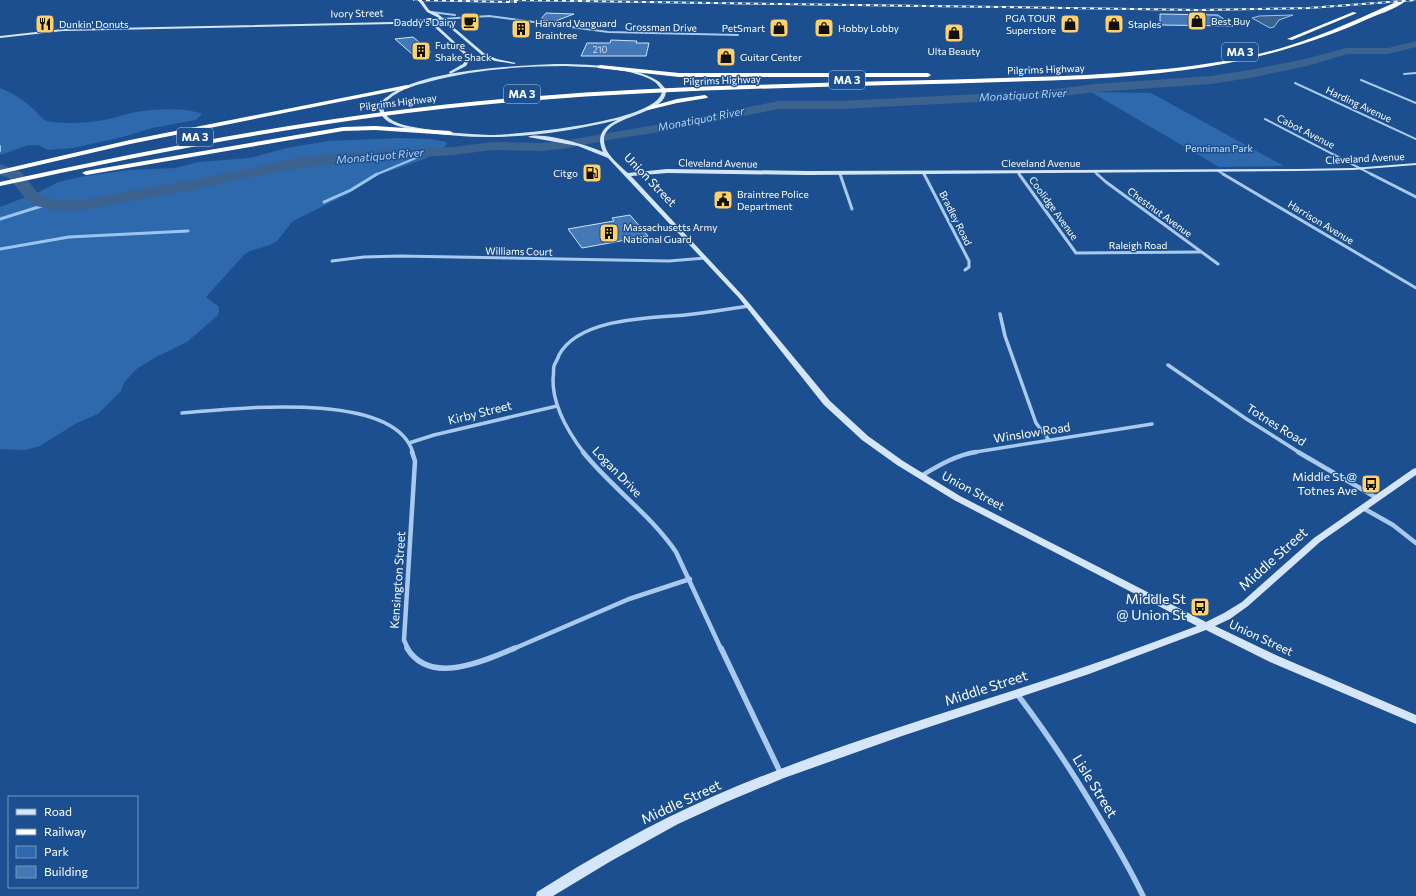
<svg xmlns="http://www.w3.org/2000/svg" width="1416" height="896" font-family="Commissioner,sans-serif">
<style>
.green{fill:#2e69ad}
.water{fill:#3c6290;stroke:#9cc4f0}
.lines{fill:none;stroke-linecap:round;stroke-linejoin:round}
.stream-far1{stroke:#9cc4f0;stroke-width:2}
.stream{stroke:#9cc4f0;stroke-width:3}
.river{fill:#3c6290;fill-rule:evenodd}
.building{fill:#4478b7;stroke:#cfe3fa}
.street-far4{stroke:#a9c9ee;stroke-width:2}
.street-far3{stroke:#a9c9ee;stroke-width:3}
.street-far2{stroke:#a9c9ee;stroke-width:3.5}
.street-far1{stroke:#a9c9ee;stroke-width:4.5}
.street{stroke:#a9c9ee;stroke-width:5.5}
.secondary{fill:#d6e6fa;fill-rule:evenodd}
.highway{fill:#fff;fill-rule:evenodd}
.rail-casing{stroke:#fff;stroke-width:2}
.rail{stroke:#1b4f8f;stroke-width:1.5;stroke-dasharray:4;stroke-linecap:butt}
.labels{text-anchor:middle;stroke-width:3;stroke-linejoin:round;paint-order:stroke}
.far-number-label{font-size:9px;fill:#d0dded}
.far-street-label{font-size:10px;fill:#fff;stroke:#1b4f8f}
.far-poi-label{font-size:10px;fill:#fff;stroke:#1b4f8f;text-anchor:start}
.far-park-label{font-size:10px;fill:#cfe3fa;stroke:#1b4f8f}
.shield{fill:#1b4f8f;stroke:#bbcadd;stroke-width:1}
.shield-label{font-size:11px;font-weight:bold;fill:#fff}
.far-water-label{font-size:11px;font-style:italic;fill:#b5d3f5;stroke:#1b4f8f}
.street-label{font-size:12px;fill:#fff;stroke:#1b4f8f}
.poi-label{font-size:12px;fill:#fff;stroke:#1b4f8f;text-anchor:end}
.near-street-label{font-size:14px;fill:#fff;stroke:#1b4f8f}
.near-poi-label{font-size:14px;fill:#fff;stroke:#1b4f8f;text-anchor:end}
</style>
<rect width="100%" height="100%" fill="#1b4f8f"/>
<g class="green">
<path d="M0,88C11,92 22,99 31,107C40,113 39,120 52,122C69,124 87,123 104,120C115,118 125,114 136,112C154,109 185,107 202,114L196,120L152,128L123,137L73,148L48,150L38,145H29L0,155Z"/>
<polygon points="1091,92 1151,93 1284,166 1219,167"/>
<polygon points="399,138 430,139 446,142 447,144 442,150 424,159 376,176 348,194 301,217 292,222 277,241 270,245 250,251 244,255 206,297 219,307 219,312 217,316 187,342 156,357 135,370 124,383 121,391 98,414 75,424 40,446 25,450 0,449 0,207 39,192 58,182 85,176 129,170 175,168 199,162 250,158 286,148 328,141"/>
</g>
<polygon class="water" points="1293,15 1279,20 1274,27 1270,28 1252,18 1259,16"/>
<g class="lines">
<g class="stream-far1">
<polyline points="0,146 0,151"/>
<polyline points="375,175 430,152"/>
</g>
<g class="stream">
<polyline points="324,202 351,190 377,174"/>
<polyline points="0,219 48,204"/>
<polyline points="0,249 69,237 188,231"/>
</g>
<polygon class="river" points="1416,41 1416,47 1388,54 1347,54 1307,66 1250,78 1211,84 1095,92 1039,99 841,109 779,109 661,132 619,138 562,149 541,151 493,150 453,155 349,162 299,168 240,179 188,191 81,210 61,211 36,206 25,198 9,178 0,175 0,164 21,172 37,192 47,198 61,201 81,200 188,181 299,158 349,152 453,147 493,142 541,143 562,141 661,124 779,101 841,101 1039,91 1095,84 1211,76 1250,70 1305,59 1346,48 1388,48"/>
</g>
<g class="building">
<polygon points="546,13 573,14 574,14 553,22 540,20"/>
<polygon points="1160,14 1218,15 1233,26 1160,25"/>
<polygon points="413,37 431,52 412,54 395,39"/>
<polygon points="611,40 637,41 636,43 649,43 646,56 581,56 587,43 610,43"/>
<polygon points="630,215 648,236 582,248 568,229 614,221 612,218"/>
</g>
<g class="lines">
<g class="street-far4">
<polyline points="431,12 455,15"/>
<polyline points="441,19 489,16 608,32 738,35"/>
<polyline points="1404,74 1416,73"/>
<polyline points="1361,80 1416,103"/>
<polyline points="1295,83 1416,139"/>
<polyline points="1265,119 1373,175"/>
<polyline points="1094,171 1098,175"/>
<polyline points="1218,171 1225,175"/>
<polyline points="923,172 924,175"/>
<polyline points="1018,172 1020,175"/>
<polyline points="840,173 841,175"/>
</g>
<g class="street-far3">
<polyline points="840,174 852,209"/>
<polyline points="924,174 969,261 969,267 965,270"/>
<polyline points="1019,174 1076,253 1200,252"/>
<polyline points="1097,174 1106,182 1218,264"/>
<polyline points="1223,174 1416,288"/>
<polyline points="1371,174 1416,197"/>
<polyline points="332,261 364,257 400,256 669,261 705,258"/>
</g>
<g class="street-far2">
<polyline points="1000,314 1005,336 1036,423 1049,440"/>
<polyline points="1168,365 1245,418 1300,453"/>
<path d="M182,413C232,409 395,389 413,453"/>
<polyline points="409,443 434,435 557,406"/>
<path d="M584,453C568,432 552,406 553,378C554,375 553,370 554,366C555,363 558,359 559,355C579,318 649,318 685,315C707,313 728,309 749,306"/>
<polyline points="969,453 1152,424"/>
</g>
<g class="street-far1">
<path d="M583,452C612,488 650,514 676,552L721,649"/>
<polyline points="1298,452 1377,498"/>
<path d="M921,476C938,466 956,455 976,452"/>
<polyline points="1363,508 1393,525 1416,543"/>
<polyline points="408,649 404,640 415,461 412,452"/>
<polyline points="513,649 629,599 690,579"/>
</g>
<g class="street">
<path d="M407,648C430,686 484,661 515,648"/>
<polyline points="721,648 781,774"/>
<path d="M1017,694C1040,724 1061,755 1081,787C1103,823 1125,858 1143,896"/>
</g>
<g class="secondary">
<polygon points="418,0 422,0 429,10 438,14 485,54 497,59 516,63 514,64 495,61 483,56 441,20 432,21 471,57 466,66 450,74 449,72 463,64 467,57 428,21 393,24 63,31 0,38 0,36 63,29 393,22 426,19 428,18 439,18 427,12"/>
<path d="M555,64C584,64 634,65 658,81C661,83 664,87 666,90C667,120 588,113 607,151C612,159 621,167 628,173L667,169L808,171L1298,169L1353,168L1416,163V165L1353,170L1298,171L808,175L667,173L631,176L743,296L830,401L868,436L903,461L960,496L1206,622L1224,613L1242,602L1314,538L1413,469L1416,468V475L1320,542L1248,606L1230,619L1215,626L1278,656L1416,715V724L1270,662L1206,630L1089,674L902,736L784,778L724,803L678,824L611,861L553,896H536L537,892C594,856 652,823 714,796C813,753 918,721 1021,688C1080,669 1139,648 1197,626L954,500L897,465L862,440L824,405L739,298L608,158L578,146L528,137C540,131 590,146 603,152C596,136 602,128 617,120C552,136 485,143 419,131C407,128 387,126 381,114C376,106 381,101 387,97C419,70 513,66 555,64ZM565,66C589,67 637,68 656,83C658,85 660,88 662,90C663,122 515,135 489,135C465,134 442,132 419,128C409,126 393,124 386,115C383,111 383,108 384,103C388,100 392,96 396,94C405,88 417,85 428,82C471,70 520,66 565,66Z"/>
</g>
<g class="highway">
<path d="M1401,0H1407C1395,10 1375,15 1361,22C1269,62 1185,73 1086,79C899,87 712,86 526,101C348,115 174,148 0,186V182C174,144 349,111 526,97C712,82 899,83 1086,75C1154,71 1223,66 1288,46C1327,34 1364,16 1401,0Z"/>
<polygon points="1353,12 1357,13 1292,40 1287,39"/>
<polygon points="600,65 679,73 928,73 931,75 928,77 679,77 598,68 598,66"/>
<polygon points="407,85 409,86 409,88 130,144 0,174 0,170 130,140"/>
<polygon points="705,95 708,97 707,98 677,103 648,110 645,108 677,99"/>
<polygon points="375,126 450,131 453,133 450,135 375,130 343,131 86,175 82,173 86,171 343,127"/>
</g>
<g class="rail-casing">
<g id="rail">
<polyline points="414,0 516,2"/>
<polyline points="510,0 1199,10 1309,8 1416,0"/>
</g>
</g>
<use href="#rail" class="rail"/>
</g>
<defs>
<g id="shop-square" transform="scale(1)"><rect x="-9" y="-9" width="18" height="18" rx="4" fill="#ffd166" stroke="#1b4f8f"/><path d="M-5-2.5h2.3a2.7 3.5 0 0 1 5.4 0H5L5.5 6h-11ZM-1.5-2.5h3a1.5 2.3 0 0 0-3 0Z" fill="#111"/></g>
<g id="cafe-square" transform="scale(1)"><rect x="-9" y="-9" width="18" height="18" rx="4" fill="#ffd166" stroke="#1b4f8f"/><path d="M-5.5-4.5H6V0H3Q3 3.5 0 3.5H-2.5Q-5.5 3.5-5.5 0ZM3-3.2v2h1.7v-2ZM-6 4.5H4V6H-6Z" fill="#111"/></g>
<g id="restaurant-square" transform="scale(1)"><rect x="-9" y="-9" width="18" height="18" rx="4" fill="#ffd166" stroke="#1b4f8f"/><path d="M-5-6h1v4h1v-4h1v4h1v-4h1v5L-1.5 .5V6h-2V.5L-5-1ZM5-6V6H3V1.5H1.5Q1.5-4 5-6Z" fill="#111"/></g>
<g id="building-square" transform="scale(1)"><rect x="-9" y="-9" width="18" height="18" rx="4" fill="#ffd166" stroke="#1b4f8f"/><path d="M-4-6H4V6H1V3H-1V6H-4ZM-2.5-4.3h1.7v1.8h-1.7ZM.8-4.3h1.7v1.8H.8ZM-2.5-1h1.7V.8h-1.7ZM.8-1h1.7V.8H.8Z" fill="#111"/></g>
<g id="fuel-square" transform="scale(1)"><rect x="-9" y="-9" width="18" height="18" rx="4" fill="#ffd166" stroke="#1b4f8f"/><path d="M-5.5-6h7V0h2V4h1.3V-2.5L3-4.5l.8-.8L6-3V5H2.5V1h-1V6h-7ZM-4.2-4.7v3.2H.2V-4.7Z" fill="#111"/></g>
<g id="civic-square" transform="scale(1)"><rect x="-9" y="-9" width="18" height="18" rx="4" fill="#ffd166" stroke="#1b4f8f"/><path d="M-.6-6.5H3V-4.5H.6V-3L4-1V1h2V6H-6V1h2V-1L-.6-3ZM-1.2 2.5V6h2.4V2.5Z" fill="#111"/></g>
<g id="bus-square" transform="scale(1)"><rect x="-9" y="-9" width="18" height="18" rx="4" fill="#ffd166" stroke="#1b4f8f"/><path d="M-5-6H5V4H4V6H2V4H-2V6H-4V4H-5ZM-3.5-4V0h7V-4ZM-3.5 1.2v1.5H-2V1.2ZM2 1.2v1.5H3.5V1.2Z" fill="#111"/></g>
</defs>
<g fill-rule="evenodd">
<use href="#shop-square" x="1197" y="21"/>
<use href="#cafe-square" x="470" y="22"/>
<use href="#restaurant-square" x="45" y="24"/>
<use href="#shop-square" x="1070" y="24"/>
<use href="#shop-square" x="1114" y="24"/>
<use href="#shop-square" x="779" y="28"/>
<use href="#shop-square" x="824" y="28"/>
<use href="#building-square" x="521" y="29"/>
<use href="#shop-square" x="954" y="33"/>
<use href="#building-square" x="421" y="51"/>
<use href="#shop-square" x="726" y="57"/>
<use href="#fuel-square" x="592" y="173"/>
<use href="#civic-square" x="723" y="200"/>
<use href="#building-square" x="609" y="233"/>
<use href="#bus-square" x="1371" y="484"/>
<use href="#bus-square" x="1200" y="607"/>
</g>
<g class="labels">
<g class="far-number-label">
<text x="600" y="53">210</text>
</g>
<g class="far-street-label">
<text transform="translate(357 13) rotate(-1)" y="4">Ivory Street</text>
<text transform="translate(661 27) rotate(1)" y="4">Grossman Drive</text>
<text transform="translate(1046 69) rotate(-2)" y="4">Pilgrims Highway</text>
<text transform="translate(722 80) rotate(-2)" y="4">Pilgrims Highway</text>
<text transform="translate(398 102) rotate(-7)" y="4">Pilgrims Highway</text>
<text transform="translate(1359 104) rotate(25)" y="4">Harding Avenue</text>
<text transform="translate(1306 131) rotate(27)" y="4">Cabot Avenue</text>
<text transform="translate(1365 158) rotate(-3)" y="4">Cleveland Avenue</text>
<text transform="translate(718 163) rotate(1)" y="4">Cleveland Avenue</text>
<text x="1041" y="167">Cleveland Avenue</text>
<text transform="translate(1054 208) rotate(54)" y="4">Coolidge Avenue</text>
<text transform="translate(1160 212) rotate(36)" y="4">Chestnut Avenue</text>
<text transform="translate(956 218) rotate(63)" y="4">Bradley Road</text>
<text transform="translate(1321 222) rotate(31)" y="4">Harrison Avenue</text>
<text x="1138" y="249">Raleigh Road</text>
<text transform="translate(519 251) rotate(1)" y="4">Williams Court</text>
</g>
<g class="far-poi-label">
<text x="1056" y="22" text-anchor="end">PGA TOUR<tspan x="1056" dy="12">Superstore</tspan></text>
<text x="1211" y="25">Best Buy</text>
<text x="456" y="26" text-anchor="end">Daddy's Dairy</text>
<text x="535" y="27">Harvard Vanguard<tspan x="535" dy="12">Braintree</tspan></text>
<text x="59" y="28">Dunkin' Donuts</text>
<text x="1128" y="28">Staples</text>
<text x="765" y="32" text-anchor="end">PetSmart</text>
<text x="838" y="32">Hobby Lobby</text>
<text x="435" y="49">Future<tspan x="435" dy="12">Shake Shack</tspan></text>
<text x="954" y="55" text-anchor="middle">Ulta Beauty</text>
<text x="740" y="61">Guitar Center</text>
<text x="578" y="177" text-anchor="end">Citgo</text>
<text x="737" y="198">Braintree Police<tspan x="737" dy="12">Department</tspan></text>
<text x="623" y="231">Massachusetts Army<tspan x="623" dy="12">National Guard</tspan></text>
</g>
<g class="far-park-label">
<text x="1219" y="152">Penniman Park</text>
</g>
<g class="shield">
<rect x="1222" y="43" width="36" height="18" rx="3"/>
<rect x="829" y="71" width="36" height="18" rx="3"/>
<rect x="504" y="85" width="36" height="18" rx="3"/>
<rect x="177" y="128" width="36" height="18" rx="3"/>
</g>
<g class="shield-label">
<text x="1240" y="56">MA 3</text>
<text x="847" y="84">MA 3</text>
<text x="522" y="98">MA 3</text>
<text x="195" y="141">MA 3</text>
</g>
<g class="far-water-label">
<text transform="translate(1023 95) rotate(-3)" y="4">Monatiquot River</text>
<text transform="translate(701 119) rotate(-11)" y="4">Monatiquot River</text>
<text transform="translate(380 156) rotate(-5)" y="4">Monatiquot River</text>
</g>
<g class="street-label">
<text transform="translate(650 180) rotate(46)" y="4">Union Street</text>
<text transform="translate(480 413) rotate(-14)" y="4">Kirby Street</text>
<text transform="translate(1276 425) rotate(32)" y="4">Totnes Road</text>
<text transform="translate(1032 433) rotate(-9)" y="4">Winslow Road</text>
<text transform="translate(617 472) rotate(46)" y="4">Logan Drive</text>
<text transform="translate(973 491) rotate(28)" y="4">Union Street</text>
<text transform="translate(398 580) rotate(-86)" y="4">Kensington Street</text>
<text transform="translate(1261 638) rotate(25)" y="4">Union Street</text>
</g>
<g class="poi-label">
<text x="1357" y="481">Middle St @<tspan x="1357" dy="14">Totnes Ave</tspan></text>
</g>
<g class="near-street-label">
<text transform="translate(1273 559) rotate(-42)" y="5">Middle Street</text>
<text transform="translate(986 688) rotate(-18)" y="5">Middle Street</text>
<text transform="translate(1095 786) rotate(58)" y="5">Lisle Street</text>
<text transform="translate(681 802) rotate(-25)" y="5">Middle Street</text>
</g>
<g class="near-poi-label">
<text x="1186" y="604">Middle St<tspan x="1186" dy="16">@ Union St</tspan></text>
</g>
</g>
<rect x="8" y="796" width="130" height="92" fill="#1b4f8f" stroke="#7695bc"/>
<rect x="16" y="809" width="20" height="6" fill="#d6e6fa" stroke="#7695bc"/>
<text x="44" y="816" font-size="12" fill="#ffffff">Road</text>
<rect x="16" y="829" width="20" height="6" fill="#ffffff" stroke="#7695bc"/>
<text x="44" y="836" font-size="12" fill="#ffffff">Railway</text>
<rect x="16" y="846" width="20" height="12" fill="#2e69ad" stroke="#7695bc"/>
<text x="44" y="856" font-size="12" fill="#ffffff">Park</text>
<rect x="16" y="866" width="20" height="12" fill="#4478b7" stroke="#7695bc"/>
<text x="44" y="876" font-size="12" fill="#ffffff">Building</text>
</svg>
